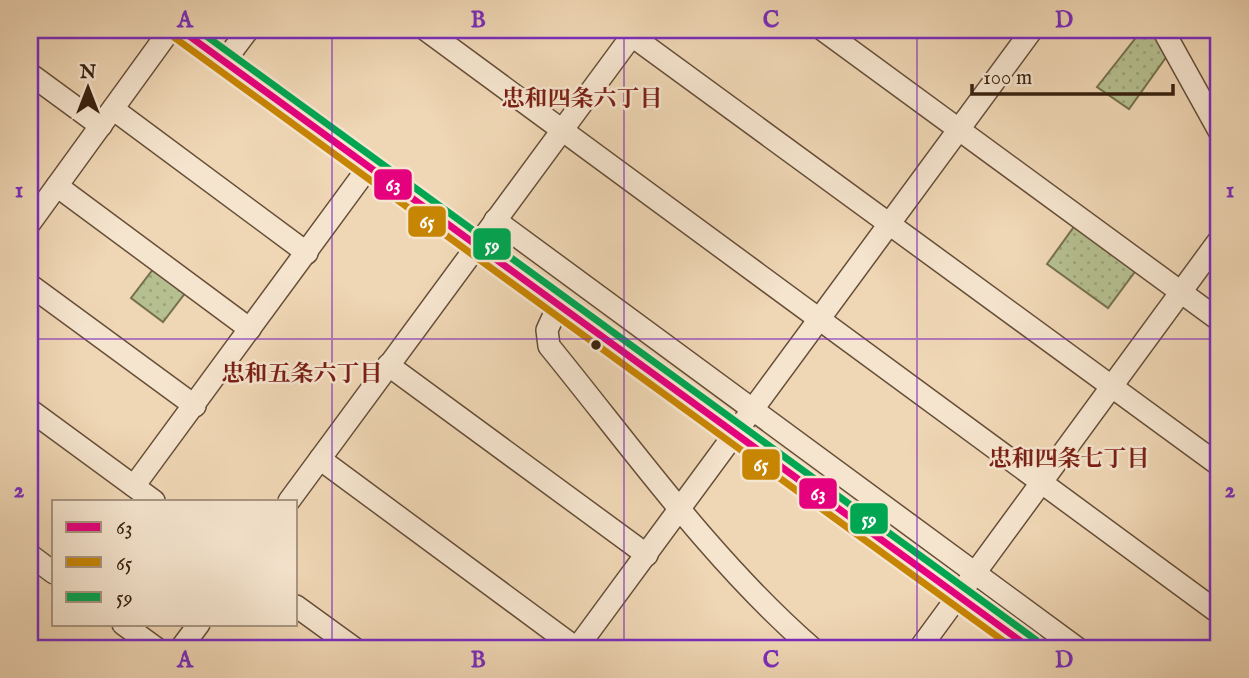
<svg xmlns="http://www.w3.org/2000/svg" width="1249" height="678" font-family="'IM FELL English','Noto Serif JP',serif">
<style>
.park{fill:url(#park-dots);stroke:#76704f;stroke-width:2}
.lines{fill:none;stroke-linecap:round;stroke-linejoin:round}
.minor-casing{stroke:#664e38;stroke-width:24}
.major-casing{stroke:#38210e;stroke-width:30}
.minor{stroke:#f5e4ce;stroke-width:21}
.major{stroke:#efd6b4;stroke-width:26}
.bus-1-casing{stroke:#f5e4ce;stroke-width:12}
.bus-2-casing{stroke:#f5e4ce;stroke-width:12}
.bus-3-casing{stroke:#f5e4ce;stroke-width:12}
.bus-1{stroke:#e5007d;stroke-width:7}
.bus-2{stroke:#c78504;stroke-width:7}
.bus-3{stroke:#00a651;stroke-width:7}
.grid{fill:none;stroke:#7b2cbf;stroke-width:2;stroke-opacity:0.55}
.bus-dot{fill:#38210e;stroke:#f5e4ce;stroke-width:2.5}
.labels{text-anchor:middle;stroke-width:5;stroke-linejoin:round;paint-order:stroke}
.neighbourhood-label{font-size:23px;font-weight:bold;fill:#7a1f14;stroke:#f5e4ce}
.line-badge{stroke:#f5e4ce;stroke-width:2.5}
.badge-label{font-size:19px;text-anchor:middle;font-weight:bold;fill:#fff}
.neatline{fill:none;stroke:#7b2cbf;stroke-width:2.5}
.grid-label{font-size:23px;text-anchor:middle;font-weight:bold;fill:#7b2cbf}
</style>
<defs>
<pattern id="park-dots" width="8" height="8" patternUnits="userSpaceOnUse" patternTransform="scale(1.75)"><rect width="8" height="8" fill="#b5bf90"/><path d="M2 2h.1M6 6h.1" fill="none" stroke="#9ca47b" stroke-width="1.8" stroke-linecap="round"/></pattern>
</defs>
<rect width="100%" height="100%" fill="#efd6b4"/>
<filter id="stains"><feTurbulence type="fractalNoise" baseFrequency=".00286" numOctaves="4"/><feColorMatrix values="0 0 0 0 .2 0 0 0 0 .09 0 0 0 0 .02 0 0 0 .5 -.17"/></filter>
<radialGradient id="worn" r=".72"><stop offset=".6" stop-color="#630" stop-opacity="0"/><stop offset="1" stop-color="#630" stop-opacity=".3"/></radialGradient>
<g class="park">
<polygon points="1142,30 1153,30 1167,56 1129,109 1097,87"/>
<polygon points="1076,224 1137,269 1108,308 1047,264"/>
<polygon points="154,268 186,292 163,322 131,298"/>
</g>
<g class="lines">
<g class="minor-casing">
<g id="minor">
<polyline points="426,30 1219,613"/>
<polyline points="624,30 1219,465"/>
<polyline points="823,30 1219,320"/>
<polyline points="1163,30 1219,131"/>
<polyline points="224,62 248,30"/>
<polyline points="30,74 101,126"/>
<polyline points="113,109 307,253"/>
<polyline points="57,186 250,329"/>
<polyline points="495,220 1077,648"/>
<polyline points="30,223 170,30"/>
<polyline points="30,285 195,406"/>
<path d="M558,306L547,330L549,346C633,449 712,561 812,648"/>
<polyline points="388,365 647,555"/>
<polyline points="30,410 154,501"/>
<polyline points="320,459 576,648"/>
<polyline points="134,486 370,165"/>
<polyline points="289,501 636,30"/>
<polyline points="30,555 54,573"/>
<polyline points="296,606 354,648"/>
<polyline points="123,624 156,648"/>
<polyline points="181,648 199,624"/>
<polyline points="577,648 1032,30"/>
<polyline points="920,648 1219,240"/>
</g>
</g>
<g class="major-casing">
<polyline id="major" points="181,30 1030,648"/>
</g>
<use href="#minor" class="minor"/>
<use href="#major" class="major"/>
<g class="bus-1-casing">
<polyline id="bus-1" points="181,30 1030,648"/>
</g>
<g class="bus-2-casing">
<polyline id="bus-2" points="175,38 1013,648"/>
</g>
<g class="bus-3-casing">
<polyline id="bus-3" points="198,30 1036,640"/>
</g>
<use href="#bus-1" class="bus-1"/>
<use href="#bus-2" class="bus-2"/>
<use href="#bus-3" class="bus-3"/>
</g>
<path class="grid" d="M332,30V648M624,30V648M917,30V648M30,339H1219"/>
<circle class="bus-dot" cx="596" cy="345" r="6"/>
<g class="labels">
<g class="neighbourhood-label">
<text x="582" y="106">忠和四条六丁目</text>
<text x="302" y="381">忠和五条六丁目</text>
<text x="1069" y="466">忠和四条七丁目</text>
</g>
</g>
<g class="line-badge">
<rect x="373" y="168" width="40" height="33" rx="7" fill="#e5007d"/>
<rect x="407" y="205" width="40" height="33" rx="7" fill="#c78504"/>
<rect x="472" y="227" width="40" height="34" rx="7" fill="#00a651"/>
<rect x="741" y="448" width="40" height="33" rx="7" fill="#c78504"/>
<rect x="798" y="477" width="40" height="33" rx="7" fill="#e5007d"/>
<rect x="849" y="502" width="40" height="33" rx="7" fill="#00a651"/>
</g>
<g class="badge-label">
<text x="393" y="191">63</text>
<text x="427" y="228">65</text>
<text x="492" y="251">59</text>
<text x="761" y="471">65</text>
<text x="818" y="500">63</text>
<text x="869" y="525">59</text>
</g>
<rect width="1249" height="678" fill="none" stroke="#efd6b4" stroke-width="77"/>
<rect x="52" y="500" width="245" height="126" fill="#f5e4ce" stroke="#a99681" stroke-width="2"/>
<rect x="66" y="522" width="35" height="10" fill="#e5007d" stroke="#a99681" stroke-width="2"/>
<text x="116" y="534" font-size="21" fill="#38210e">63</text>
<rect x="66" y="557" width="35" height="10" fill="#c78504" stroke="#a99681" stroke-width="2"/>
<text x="116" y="570" font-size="21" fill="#38210e">65</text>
<rect x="66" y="592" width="35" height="10" fill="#00a651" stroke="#a99681" stroke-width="2"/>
<text x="116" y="604" font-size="21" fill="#38210e">59</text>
<g transform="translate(88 88)" stroke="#f5e4ce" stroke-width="5" paint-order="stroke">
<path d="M0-5L12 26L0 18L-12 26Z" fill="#38210e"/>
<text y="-10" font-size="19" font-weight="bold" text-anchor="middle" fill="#38210e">N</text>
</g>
<path d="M972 84v10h201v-10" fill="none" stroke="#38210e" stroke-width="3.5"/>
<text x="983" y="84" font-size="21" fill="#38210e" stroke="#f5e4ce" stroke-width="5" paint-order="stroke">100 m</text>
<rect x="38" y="38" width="1172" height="602" class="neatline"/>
<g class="grid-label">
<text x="185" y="27">A</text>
<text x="478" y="27">B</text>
<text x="771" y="27">C</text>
<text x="1064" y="27">D</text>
<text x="19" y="197">1</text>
<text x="1230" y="197">1</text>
<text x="19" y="497">2</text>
<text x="1230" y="497">2</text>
<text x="185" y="667">A</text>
<text x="478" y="667">B</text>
<text x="771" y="667">C</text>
<text x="1064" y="667">D</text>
</g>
<rect width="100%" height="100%" filter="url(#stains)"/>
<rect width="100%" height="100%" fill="url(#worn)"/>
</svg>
